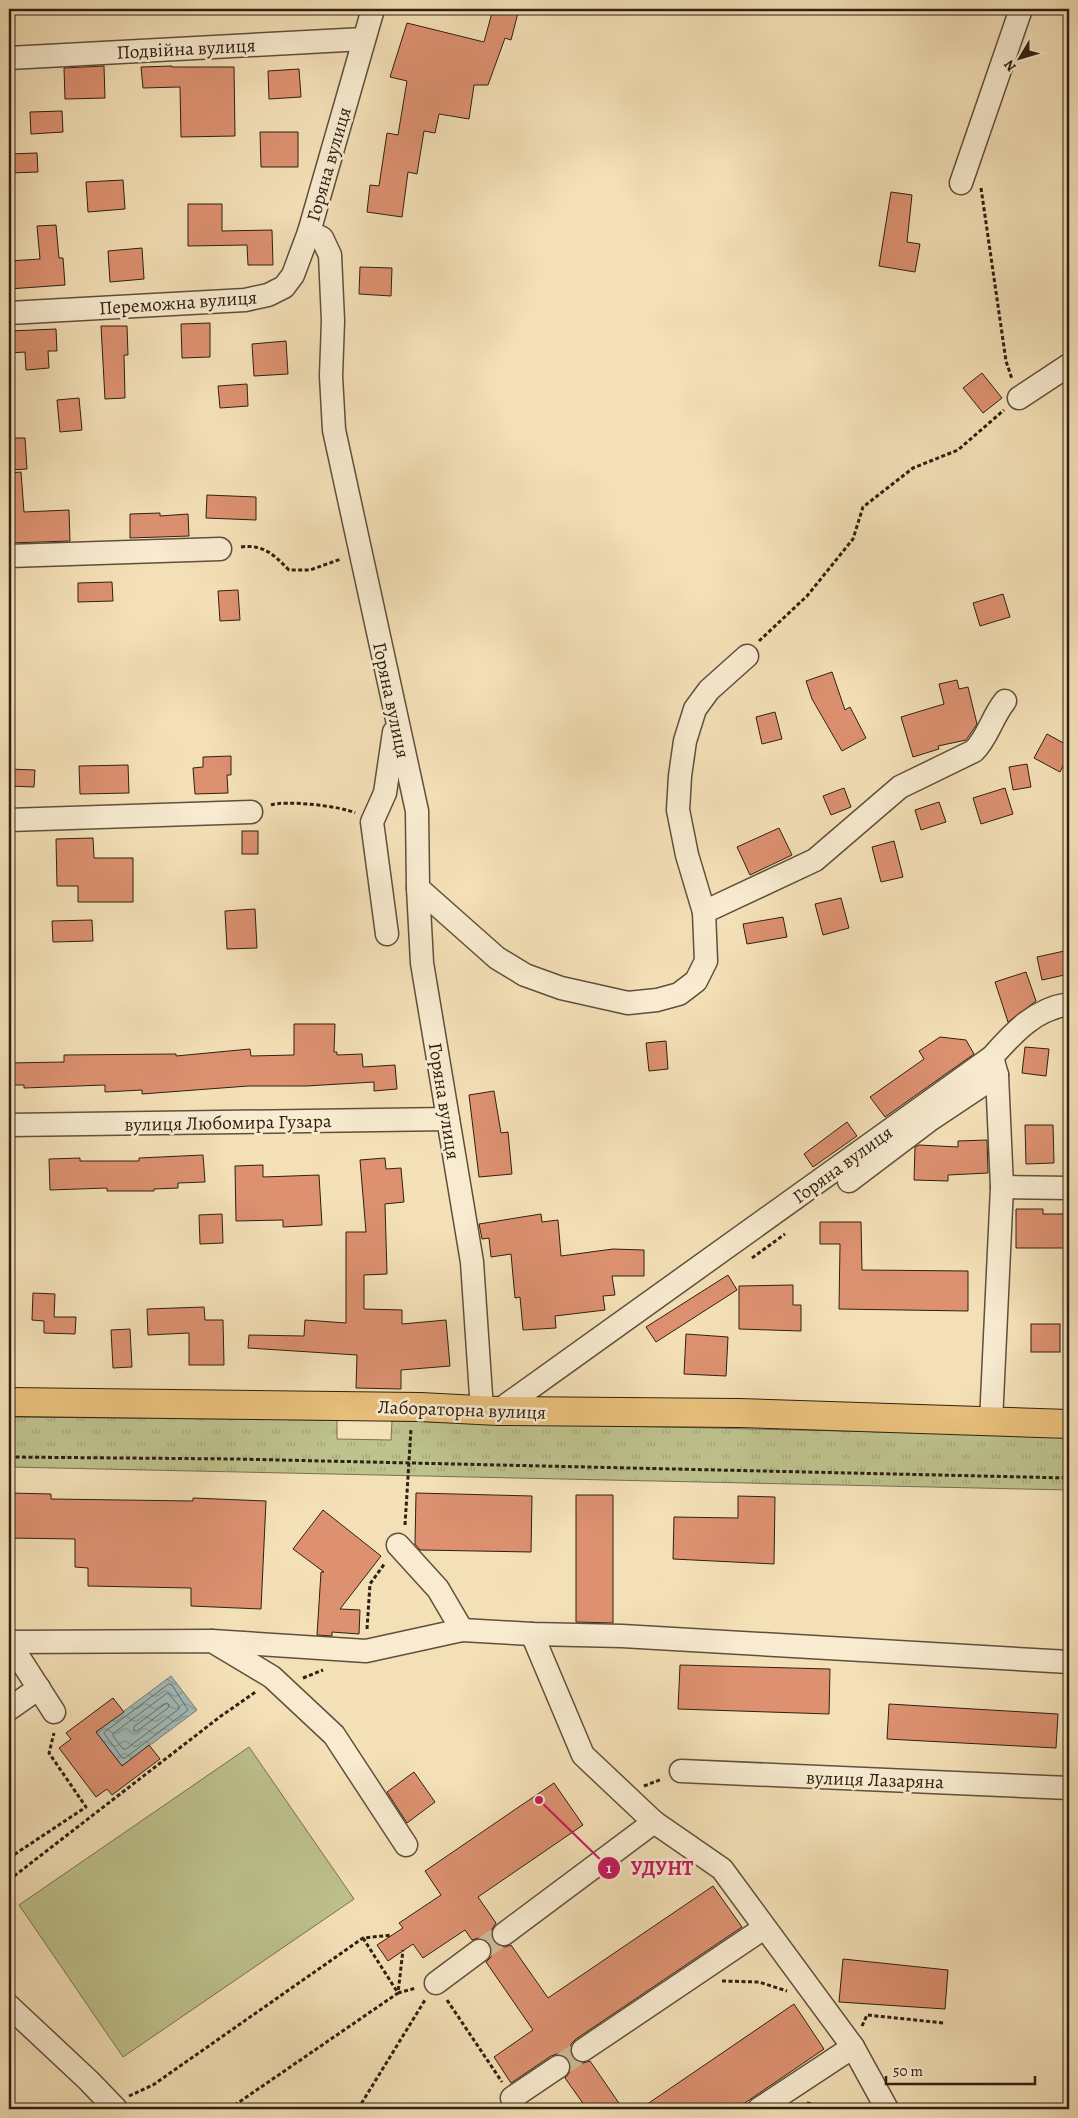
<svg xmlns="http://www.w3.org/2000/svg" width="1078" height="2118" font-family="Alegreya,serif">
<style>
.grass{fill:url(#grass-tufts);stroke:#767150}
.pitch{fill:#bec28d;stroke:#767150}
.water{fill:url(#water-waves);stroke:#737c76}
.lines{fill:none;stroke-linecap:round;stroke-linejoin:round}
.shore{stroke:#686d66;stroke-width:1}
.building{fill:#dd9171;stroke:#2e2012}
.minor-tunnel{stroke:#ccba96;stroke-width:22;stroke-dasharray:22 11;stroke-linecap:butt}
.minor-casing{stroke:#60503b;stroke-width:25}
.major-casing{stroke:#2e2012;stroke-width:30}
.path{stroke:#2e2012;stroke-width:3;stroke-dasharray:4 2.5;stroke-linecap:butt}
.minor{stroke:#f8ebd0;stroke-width:22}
.major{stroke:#eac07c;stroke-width:28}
.labels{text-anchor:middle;stroke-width:5;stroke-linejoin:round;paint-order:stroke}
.street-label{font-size:19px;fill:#2e2012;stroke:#f8ebd0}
.leader{fill:none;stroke:#c2185b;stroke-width:2}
.callout-dot{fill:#c2185b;stroke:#f8ebd0;stroke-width:2}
.mark-label{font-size:15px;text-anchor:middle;font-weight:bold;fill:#fff}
.callout-label{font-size:20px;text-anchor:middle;font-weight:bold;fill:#c2185b;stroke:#f8ebd0;stroke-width:5;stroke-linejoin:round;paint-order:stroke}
</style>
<defs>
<pattern id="grass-tufts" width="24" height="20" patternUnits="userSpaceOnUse" patternTransform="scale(1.25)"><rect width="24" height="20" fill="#bec28d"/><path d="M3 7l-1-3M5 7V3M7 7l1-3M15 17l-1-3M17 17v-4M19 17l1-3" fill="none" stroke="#a4a679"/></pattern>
<pattern id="water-waves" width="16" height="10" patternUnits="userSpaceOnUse" patternTransform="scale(1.25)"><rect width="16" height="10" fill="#a1bab9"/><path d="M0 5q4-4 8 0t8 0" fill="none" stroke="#849795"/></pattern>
</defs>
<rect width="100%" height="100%" fill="#f4e0b7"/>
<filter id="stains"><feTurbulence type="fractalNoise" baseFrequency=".004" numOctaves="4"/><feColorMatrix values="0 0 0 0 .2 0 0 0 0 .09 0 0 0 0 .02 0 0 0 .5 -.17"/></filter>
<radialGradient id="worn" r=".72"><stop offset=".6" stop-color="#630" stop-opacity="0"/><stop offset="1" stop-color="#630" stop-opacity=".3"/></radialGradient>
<polygon class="grass" points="9,1417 337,1420 337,1439 391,1440 392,1421 1069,1436 1069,1490 9,1467"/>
<polygon class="pitch" points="249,1747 354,1899 123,2057 19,1905"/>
<polygon class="water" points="171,1676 197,1710 122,1766 96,1732"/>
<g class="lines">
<g class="shore">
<polygon points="169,1684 172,1685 188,1710 125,1758 122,1758 104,1733"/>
<polygon points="168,1693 179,1706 179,1709 126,1749 123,1749 113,1736 113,1734"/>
<polygon points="167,1703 169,1705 168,1708 137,1731 134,1731 134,1727"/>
</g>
</g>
<g class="building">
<polygon points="493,9 519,9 511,40 505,38 488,85 474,85 469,119 439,114 435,133 424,131 417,174 408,172 402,217 367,212 370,185 379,186 387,133 398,135 407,81 390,77 407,23 484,42"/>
<polygon points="104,66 105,98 65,99 64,68"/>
<polygon points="172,66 172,67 234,67 235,136 181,137 180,87 143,88 141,67"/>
<polygon points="299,69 301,97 269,99 268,71"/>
<polygon points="62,111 63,132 31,134 30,112"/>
<polygon points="260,132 298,132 298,167 261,167"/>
<polygon points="37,153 38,172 9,173 9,154"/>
<polygon points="123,180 125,209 88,212 86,182"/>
<polygon points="891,192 912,195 907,242 920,244 915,272 879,266"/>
<polygon points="188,204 222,204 222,231 272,230 273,265 248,265 247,245 188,246"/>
<polygon points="56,225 59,258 63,258 65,285 9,289 9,261 40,259 37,226"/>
<polygon points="142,248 144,279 110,282 108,251"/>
<polygon points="360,267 392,268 391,296 359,294"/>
<polygon points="210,323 210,357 182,358 181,324"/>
<polygon points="101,326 127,326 128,355 124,355 125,398 105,399"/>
<polygon points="56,329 57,351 48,351 49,368 26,370 25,352 11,353 10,331"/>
<polygon points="286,341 288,374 254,376 252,344"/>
<polygon points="982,373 1002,398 983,413 963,388"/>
<polygon points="247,384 248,406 220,408 218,386"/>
<polygon points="79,398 82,430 60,432 57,400"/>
<polygon points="9,438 25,438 27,469 9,470"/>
<polygon points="21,472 24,512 69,510 70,541 9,543 9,473"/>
<polygon points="207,495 256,497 256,520 206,518"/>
<polygon points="160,513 160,516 188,514 189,536 130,538 130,514"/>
<polygon points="112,582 113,601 78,602 78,583"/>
<polygon points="238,590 240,620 220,621 218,591"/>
<polygon points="1003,594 1010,617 980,626 973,603"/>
<polygon points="832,672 845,710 850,707 866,738 842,751 812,699 806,681"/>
<polygon points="957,680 959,689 968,687 977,724 975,727 966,740 938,746 939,749 913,757 901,717 944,704 939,684"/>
<polygon points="775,712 782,739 762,744 756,717"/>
<polygon points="1047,734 1069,746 1069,754 1060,772 1034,758"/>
<polygon points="231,756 231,775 227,775 228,793 195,794 193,768 203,767 203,757"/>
<polygon points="1027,764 1031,787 1013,790 1009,767"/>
<polygon points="128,765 129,793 80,794 79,766"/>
<polygon points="9,769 35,770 34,787 9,786"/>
<polygon points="844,788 851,807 831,815 823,796"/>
<polygon points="1005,788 1013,814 981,824 973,798"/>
<polygon points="939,802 946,822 921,830 915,810"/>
<polygon points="779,828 792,855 750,875 737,847"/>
<rect x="242" y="831" width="16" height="23"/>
<polygon points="93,838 94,858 133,858 133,902 78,902 78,886 57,886 56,839"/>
<polygon points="894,841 903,877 881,882 872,847"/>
<polygon points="841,898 849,928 823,935 815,904"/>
<polygon points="255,909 257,948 227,949 225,911"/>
<polygon points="783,917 787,937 747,944 743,924"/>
<polygon points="92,920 93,941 53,942 52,921"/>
<polygon points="1069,950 1069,974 1042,980 1037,957"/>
<polygon points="1026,972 1036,1001 1008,1022 995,982"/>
<polygon points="294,1024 335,1024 334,1052 337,1052 337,1055 362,1054 363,1067 395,1065 397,1089 374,1091 374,1082 306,1086 248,1086 142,1094 142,1090 105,1092 105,1085 24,1088 24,1085 9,1085 9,1063 64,1062 64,1055 176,1054 176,1056 250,1049 251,1056 294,1055"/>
<polygon points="940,1037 966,1040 974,1054 885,1117 870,1097 924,1059 919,1051"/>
<polygon points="666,1041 668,1069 649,1071 646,1043"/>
<polygon points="1025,1047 1049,1049 1046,1076 1022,1073"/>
<polygon points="494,1091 501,1133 508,1132 512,1174 479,1177 469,1095"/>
<polygon points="847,1122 857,1136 813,1167 804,1154"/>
<polygon points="1025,1125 1053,1125 1054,1163 1026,1164"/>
<polygon points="987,1140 988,1173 948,1175 948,1181 914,1180 915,1147 919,1145 958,1147 958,1141"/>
<polygon points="203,1155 205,1182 178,1183 178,1188 154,1189 154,1191 107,1191 107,1188 50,1190 49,1159 80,1158 80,1161 139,1161 139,1158"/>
<polygon points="385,1158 386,1169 401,1168 404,1202 385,1204 387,1274 364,1275 364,1309 402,1310 402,1324 446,1320 450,1366 401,1370 401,1389 356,1388 357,1355 248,1348 249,1335 304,1336 305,1320 346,1323 346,1232 366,1232 360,1160"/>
<polygon points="263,1165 263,1177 319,1175 322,1225 283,1227 283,1220 236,1221 235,1166"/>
<polygon points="1016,1209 1043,1209 1043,1214 1069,1214 1069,1248 1016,1248"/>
<polygon points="222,1214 223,1243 200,1244 199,1215"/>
<polygon points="541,1214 542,1222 558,1220 561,1256 613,1249 644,1250 644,1276 612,1276 615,1295 603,1296 605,1310 555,1316 556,1328 523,1330 520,1297 515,1298 511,1254 491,1257 489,1238 482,1239 479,1224"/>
<polygon points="820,1222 861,1222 862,1270 968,1271 968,1311 839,1309 840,1244 820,1244"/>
<polygon points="728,1275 737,1290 656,1342 646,1327"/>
<polygon points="793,1285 793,1305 801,1305 801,1331 739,1329 739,1286"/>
<polygon points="33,1293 55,1294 54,1317 76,1317 75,1334 44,1333 44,1321 32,1320"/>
<polygon points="204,1307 205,1320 223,1320 224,1365 189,1365 189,1333 148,1335 147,1309"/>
<rect x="1031" y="1324" width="29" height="28"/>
<polygon points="130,1329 132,1367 113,1368 111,1330"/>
<polygon points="686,1334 728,1337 726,1376 684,1374"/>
<polygon points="9,1493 51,1494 51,1499 193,1501 193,1498 266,1501 261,1609 191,1606 191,1588 88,1586 88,1568 75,1567 75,1539 9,1538"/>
<polygon points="416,1493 532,1496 531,1552 420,1550 415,1544"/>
<polygon points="576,1495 613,1495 613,1623 576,1622"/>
<polygon points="738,1496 775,1497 774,1564 673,1559 674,1517 738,1518"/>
<polygon points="323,1510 381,1556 340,1609 360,1610 359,1634 332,1632 332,1636 317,1635 321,1572 324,1572 293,1549"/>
<polygon points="680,1665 830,1669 829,1714 678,1709"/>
<polygon points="113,1698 124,1712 96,1732 122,1766 149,1745 160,1759 112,1795 107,1789 96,1797 59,1748 71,1739 66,1733"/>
<polygon points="889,1704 1058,1714 1056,1748 887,1739"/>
<polygon points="414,1772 435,1802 407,1823 387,1792"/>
<polygon points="554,1783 583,1825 478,1897 496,1923 492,1929 491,1936 493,1941 499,1946 505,1947 511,1945 548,1998 713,1886 742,1927 576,2039 571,2044 570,2051 572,2058 577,2062 583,2063 590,2061 623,2109 587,2109 565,2078 570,2072 571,2066 569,2059 563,2055 557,2054 551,2056 511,2083 494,2057 533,2030 486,1962 491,1957 492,1950 490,1944 485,1939 478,1938 472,1940 465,1930 423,1958 413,1944 388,1961 377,1945 403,1928 399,1923 441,1895 425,1871"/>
<polygon points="843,1959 948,1970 945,2009 839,2002"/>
<polygon points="794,2004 824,2049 736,2109 640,2109"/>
</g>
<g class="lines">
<g class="minor-tunnel">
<polyline points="479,1951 504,1934"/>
<polyline points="558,2067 583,2050"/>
</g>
<g class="minor-casing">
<g id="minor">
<polyline points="9,58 364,39"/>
<polyline points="961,183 1021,9"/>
<polyline points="309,232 322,238 330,255 333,321 331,376 334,430 417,811 418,888 422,963 472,1262 482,1410"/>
<polyline points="9,313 245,300 268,295 284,287 293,275 309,232 373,9"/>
<polyline points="1019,398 1069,365"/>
<polyline points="9,556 220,549"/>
<polyline points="9,820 251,812"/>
<polyline points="418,888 497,958 525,975 561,988 628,1003 657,1000 679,994 696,981 706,961 704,912 687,855 678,810 680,776 685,741 695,709 709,690 747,656"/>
<path d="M704,912L815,860L900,787L974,751C988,737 992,717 1005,701"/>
<polyline points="387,934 372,822 385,793 394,732"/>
<polyline points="9,1125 448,1119"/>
<polyline points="849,1181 931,1119 997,1075"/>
<polyline points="1002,1187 1069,1188"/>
<path d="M498,1411L992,1057C1014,1032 1035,1009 1069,1004"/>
<polyline points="991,1422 1002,1187 997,1075 992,1057"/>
<polyline points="398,1545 438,1589 462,1630"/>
<polyline points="532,1634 583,1755 654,1822 722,1869 853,2047 887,2109"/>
<polyline points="212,1641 366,1651 462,1630 532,1634 622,1636 1069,1662"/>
<polyline points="9,1642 212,1641 272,1677 334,1735 406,1845"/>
<polyline points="9,1642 54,1712"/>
<polyline points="9,1709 39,1688"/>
<polyline points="681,1771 1069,1788"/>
<polyline points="504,1934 654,1822"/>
<polyline points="436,1983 479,1951"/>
<polyline points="9,2006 88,2080 116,2109"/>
<polyline points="583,2050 764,1928"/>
<polyline points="512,2098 558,2067"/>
<polyline points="759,2109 853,2047"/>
</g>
</g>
<g class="major-casing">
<polyline id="major" points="9,1402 420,1407 498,1411 739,1413 1069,1424"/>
</g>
<g class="path">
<polyline points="981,188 1006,361 1012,379"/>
<path d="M241,547C264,544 274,555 289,570H310L341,559"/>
<polyline points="759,641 807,596 853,539 863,507 913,468 958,450 1004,410"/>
<path d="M271,805C284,800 342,806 355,813"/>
<polyline points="752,1258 785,1234"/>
<polyline points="9,1457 236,1459 1069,1478"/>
<polyline points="405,1525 411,1429"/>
<polyline points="367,1629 370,1584 385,1563"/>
<polyline points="303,1678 323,1670"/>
<polyline points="644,1786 662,1779"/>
<polyline points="9,1858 86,1807 49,1753 54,1733"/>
<polyline points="9,1880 221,1716 257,1691"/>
<polyline points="363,1938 398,1993 416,1988"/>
<polyline points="722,1981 759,1982 787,1991"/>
<polyline points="447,2000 502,2082"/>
<polyline points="862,2026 867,2015 944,2023"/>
<polyline points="129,2096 153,2085 363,1938 392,1935"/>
<polyline points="807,2103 836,2109"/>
<polyline points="229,2109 398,1993 403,1950"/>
<polyline points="358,2109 425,2000"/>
<polyline points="480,2109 494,2104"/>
</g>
<use href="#minor" class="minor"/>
<use href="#major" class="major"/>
</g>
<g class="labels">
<g class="street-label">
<text transform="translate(186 48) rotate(-3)" y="7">Подвійна вулиця</text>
<text transform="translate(328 164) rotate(-74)" y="7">Горяна вулиця</text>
<text transform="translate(178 302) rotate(-4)" y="7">Переможна вулиця</text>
<text transform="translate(392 700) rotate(78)" y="7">Горяна вулиця</text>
<text transform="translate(445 1101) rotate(81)" y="7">Горяна вулиця</text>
<text transform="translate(228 1122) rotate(-1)" y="7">вулиця Любомира Гузара</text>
<text transform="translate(842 1164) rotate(-36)" y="7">Горяна вулиця</text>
<text transform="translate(462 1409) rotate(2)" y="7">Лабораторна вулиця</text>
<text transform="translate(875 1779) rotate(2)" y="7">вулиця Лазаряна</text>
</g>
</g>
<path class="leader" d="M539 1800L609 1868"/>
<g class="callout-dot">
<circle cx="539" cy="1800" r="5"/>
<circle cx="609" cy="1868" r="12"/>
</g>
<g class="mark-label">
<text x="609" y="1873">1</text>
</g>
<g class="callout-label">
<text x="662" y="1875">УДУНТ</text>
</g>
<rect width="1078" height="2118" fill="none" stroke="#f4e0b7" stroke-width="30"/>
<rect x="10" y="10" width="1058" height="2098" fill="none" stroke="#2e2012" stroke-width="2.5"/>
<rect x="15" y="15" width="1048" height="2088" fill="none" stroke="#2e2012"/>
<g transform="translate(1020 58) rotate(232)" stroke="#f8ebd0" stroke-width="4" paint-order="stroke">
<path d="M0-4L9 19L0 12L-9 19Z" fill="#2e2012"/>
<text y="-8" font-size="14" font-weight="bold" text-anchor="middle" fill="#2e2012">N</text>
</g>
<path d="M886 2076v8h149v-8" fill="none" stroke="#2e2012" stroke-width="2.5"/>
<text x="893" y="2076" font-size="15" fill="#2e2012" stroke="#f8ebd0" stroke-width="4" paint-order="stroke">50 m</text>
<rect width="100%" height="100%" filter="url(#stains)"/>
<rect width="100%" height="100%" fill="url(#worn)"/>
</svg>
